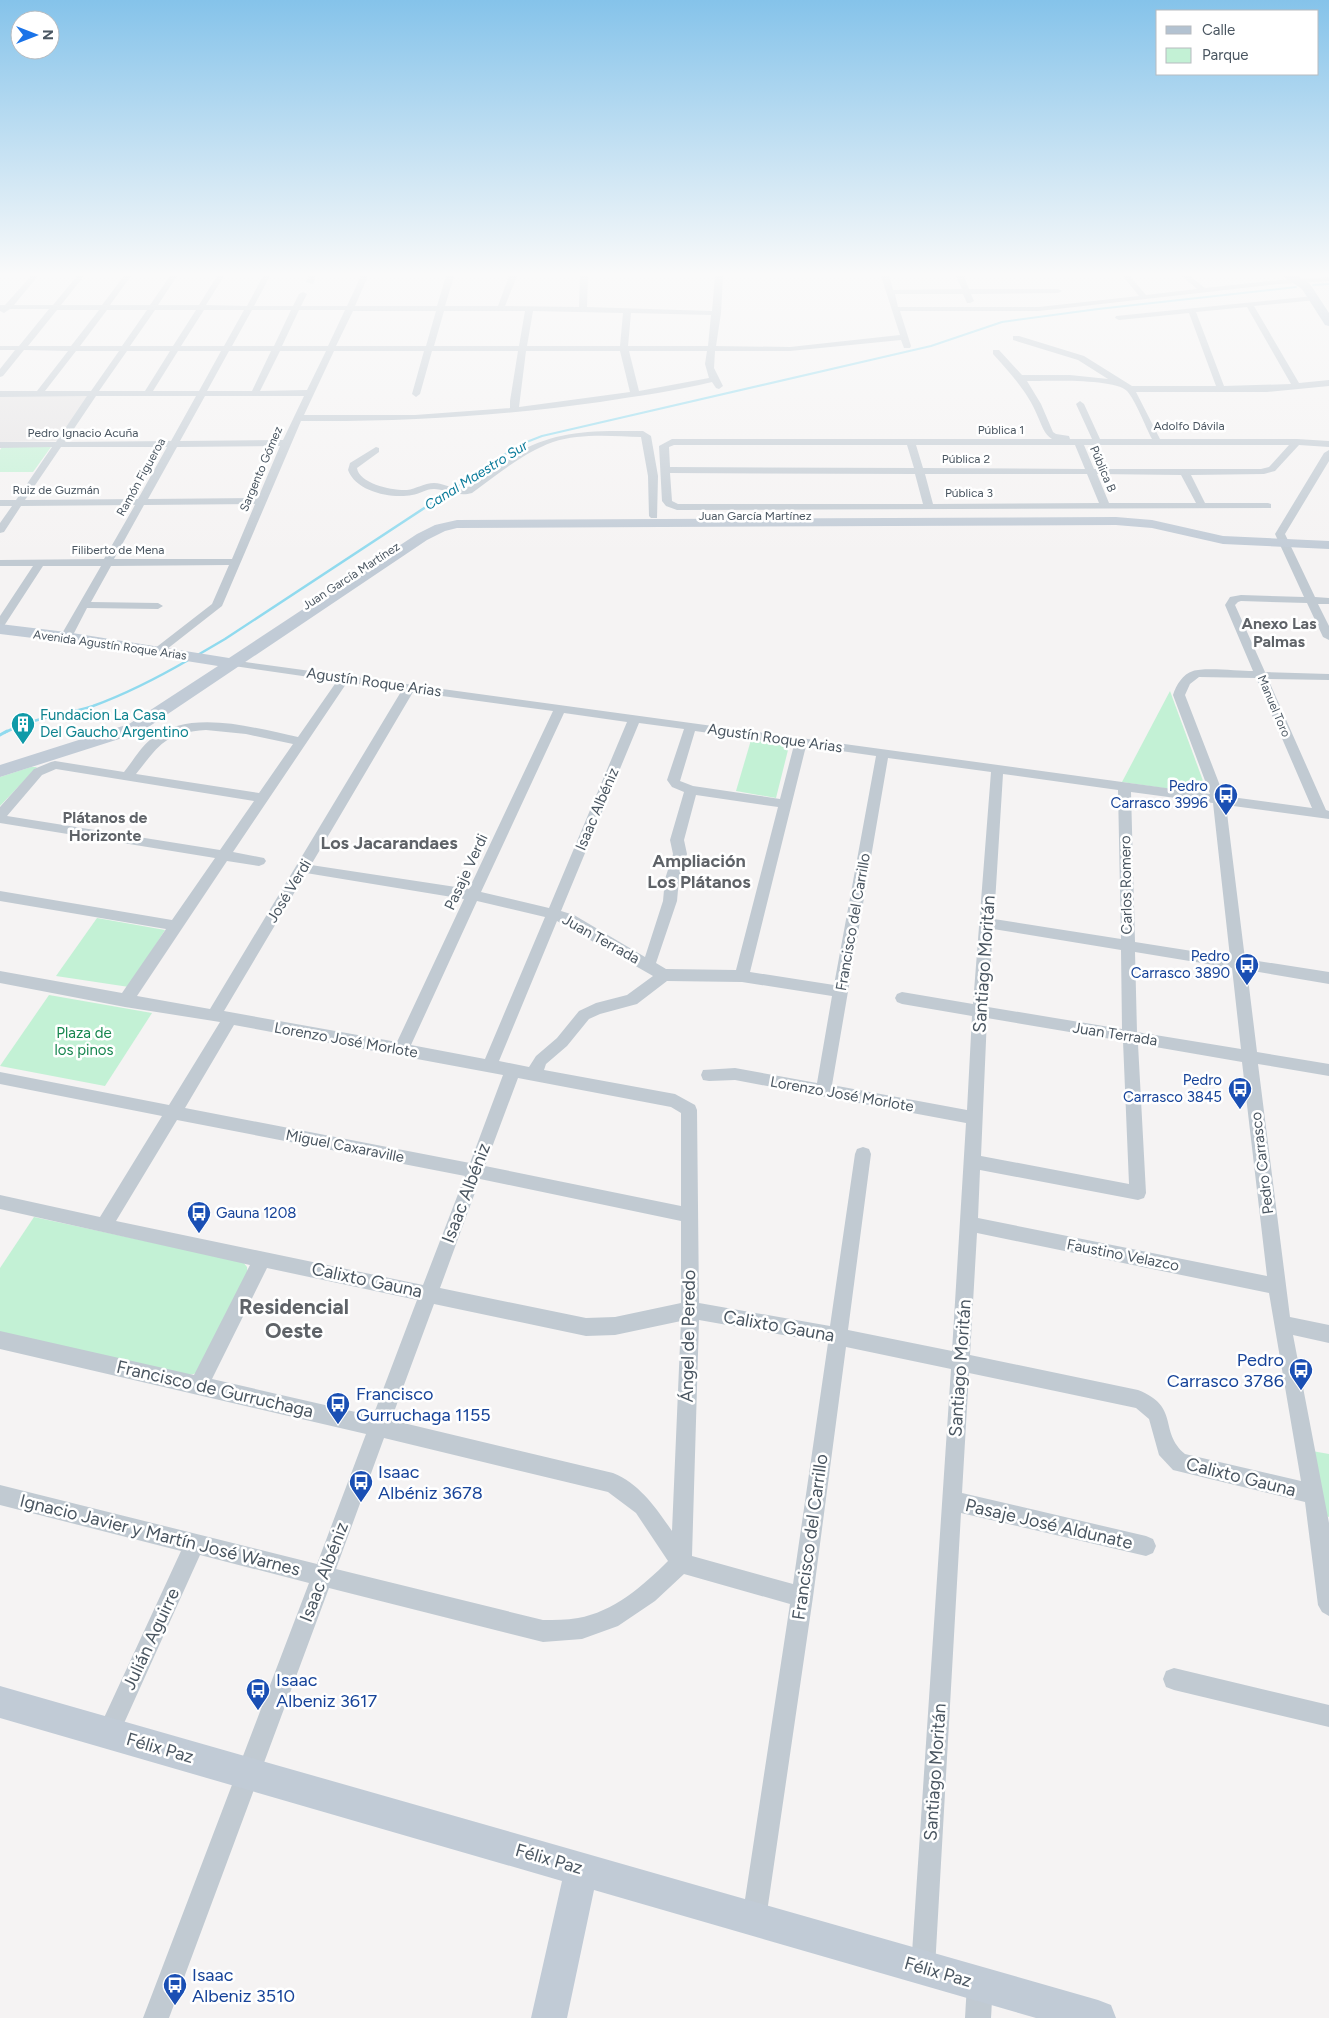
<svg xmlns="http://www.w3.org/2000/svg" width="1329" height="2018" font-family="Figtree,sans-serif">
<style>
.education{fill:#e6e4e5}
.green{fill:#c3f1d5}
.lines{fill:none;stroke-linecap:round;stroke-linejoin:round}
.stream-far2{stroke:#90daee;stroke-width:2}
.stream-far1{stroke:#90daee;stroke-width:2.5}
.stream{stroke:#90daee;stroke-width:3}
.minor{fill:#c1cad2;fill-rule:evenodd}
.secondary{fill:#c1cbd6;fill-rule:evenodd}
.primary{fill:#b3c2d1;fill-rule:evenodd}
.labels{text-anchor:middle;stroke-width:5;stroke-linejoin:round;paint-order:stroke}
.far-street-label{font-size:12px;fill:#4a5661;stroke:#fff}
.far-water-label{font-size:14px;font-style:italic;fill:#0c7c9b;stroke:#fff}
.street-label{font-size:15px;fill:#4a5661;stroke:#fff}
.culture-label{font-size:15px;fill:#0d838f;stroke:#fff;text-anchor:start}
.transit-label{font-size:15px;fill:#164399;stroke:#fff;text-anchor:end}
.park-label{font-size:15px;fill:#17864f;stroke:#fff}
.far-district-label{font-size:16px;font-weight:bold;fill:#5f6368;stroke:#fff}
.neighbourhood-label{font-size:16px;font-weight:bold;fill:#5f6368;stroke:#fff}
.quarter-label{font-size:18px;font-weight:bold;fill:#5f6368;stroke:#fff}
.near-street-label{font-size:18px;fill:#4a5661;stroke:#fff}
.near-transit-label{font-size:18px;fill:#164399;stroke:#fff;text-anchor:start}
.near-quarter-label{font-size:21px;font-weight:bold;fill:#5f6368;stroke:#fff}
</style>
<rect width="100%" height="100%" fill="#f5f3f3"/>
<polygon class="education" points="0,395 90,395 58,441 0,442"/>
<g class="green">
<polygon points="2,447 51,447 33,472 0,472 0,450"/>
<polygon points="1170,691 1206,789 1198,793 1122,782"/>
<polygon points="751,740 789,746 776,798 736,791"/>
<polygon points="31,767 37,767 0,806 0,777"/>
<polygon points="97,918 165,930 129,987 56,976"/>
<polygon points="49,995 152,1013 105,1086 0,1066"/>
<polygon points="34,1217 243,1262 247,1267 248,1276 200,1370 194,1374 181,1376 0,1334 0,1268"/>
<polygon points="1312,1451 1329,1454 1329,1517 1323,1515"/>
</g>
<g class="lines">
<g class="stream-far2">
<polyline points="1313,285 1329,284"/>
<polyline points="471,477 519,445 542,436 931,346 1002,322 1098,309 1296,287"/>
</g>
<g class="stream-far1">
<polyline points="196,656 225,639 473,476"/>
<path d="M4,733C34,717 62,716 93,706C126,694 159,677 190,659"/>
</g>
<polyline class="stream" points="0,735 7,731"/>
<g class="minor">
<path d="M31,276H38L14,305H53L77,276H84L61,305H102L124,276H131L110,305H150L170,276H177L158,305H199L217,276H224L206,305L247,306L263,276H270L254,306H293L299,294L303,292L307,294L301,306H347L361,276H368L355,306H437L446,276H454L445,306H498L509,276H517L505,306L579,307L580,276H588L587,307L712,311L715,276H723L721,313L716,346L790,347L900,335L881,276H889L893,290L962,289L956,276H964L969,289H1058L1062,291L1058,293L971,294L974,301L970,303H967L963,294H895L898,307H1039L1139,296L1123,276H1130L1146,295L1197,289L1182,276H1190L1205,288L1279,280L1329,277V281L1279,284L1039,311H900L911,346L910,348H904L901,340L790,351H715L714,368L723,386L719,389L716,388L712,382C675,391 638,396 600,402C501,416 401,422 301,421L222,606L162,653L158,654L152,651L154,649L212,604L229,565L111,566L91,602L158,603L163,606L158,609L87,608L72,637L66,640L60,637L101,566H43L4,626L0,627V616L33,566H0V560L104,559L135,505L21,506L4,532L0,533V523L12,506H0V500H16L52,447L0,448V442H56L87,396L0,397V391H37L68,351L24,350L3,376L0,377V369L15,350H0V346H19L49,309H10L4,313L0,311V305H5ZM57,310H99L71,346H28ZM107,310H147L122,346H80ZM155,310H196L173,346H130ZM204,310H244L224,346H181ZM252,310H291L274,346H232ZM299,310H345L328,346H282ZM353,311H436L426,346H336ZM444,311H525L519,346H434ZM533,311L623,313L620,346H527ZM631,313L711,315L708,346H628ZM76,351H119L91,391H45ZM127,351H170L145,391H99ZM178,351H221L199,391H153ZM229,351H271L252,391H207ZM280,351H326L307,390L260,391ZM334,351H424L412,394L416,397L420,394L432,351H518L510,401V408L415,415H304ZM526,351H620L630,392L519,407ZM629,351H707L705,364L709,378L639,391ZM96,396H196L171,441L65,442ZM205,396H304L283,440L180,441ZM280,446L258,498L148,499L177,447ZM61,447H167L138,499L25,500ZM255,504L232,559H114L144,505Z"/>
<polygon points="309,276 316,276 313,284 306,282"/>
<path d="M1314,296H1317V300L1254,306L1299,383L1329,380V386L1267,392H1136L1160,439H1297L1329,441V447L1299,445L1275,471L1264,474L1191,475L1205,503H1268L1271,504V508L677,510L666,506L662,501L659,446L672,439H1052C1044,434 1042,426 1038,417C1028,392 1011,374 993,354V350H999L1022,375H1070L1108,379L1078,360L1013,340V336H1019L1084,356L1132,386H1216L1189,313L1119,320L1115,318L1116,316ZM1247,307L1291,384L1224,386L1196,312ZM1027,381C1045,381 1115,378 1127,391C1136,401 1145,426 1152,439H1100L1084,404L1080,401L1076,404L1092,439H1070L1069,436L1056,434L1053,432L1041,404ZM674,445H907L914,468L670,467L669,447ZM916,445H1075L1085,469L923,468ZM1084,445H1289L1269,467L1261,469H1094ZM670,473L915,474L923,504H678L672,501ZM925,474H1087L1099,503L933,504ZM1097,474L1181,475L1196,503H1109Z"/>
<path d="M609,431H643L651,436L658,476L657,518H651L649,516L648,476L641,437C613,436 580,433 553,442C523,453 498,474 472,493C458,497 449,490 435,489C427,488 420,494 412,495C392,499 356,492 348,470L350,463L376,447L379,448V452L357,468C359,484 394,491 407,490C416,489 424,483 434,483C444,483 453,490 464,489C478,483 490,471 502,462C538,438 567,432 609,431Z"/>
<path d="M1329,450V461L1285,534L1315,597L1329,598V604H1318L1329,626V640L1323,637L1307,603L1241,601L1238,602L1235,605L1265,672L1329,674V680L1268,679L1326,810L1329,811V819L1226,805L1245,959L1329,972V984L1247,970L1257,1052L1329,1064V1076L1258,1064L1290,1317L1329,1325V1343L1293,1335L1329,1523V1616L1322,1612L1318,1605L1305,1502L1173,1470L1159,1455L1149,1419L1136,1408L969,1373L962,1493L1146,1536L1153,1539L1156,1546L1153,1553L1146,1556L961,1513L935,1968L932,1977L923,1980L914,1977L911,1968L951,1369L846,1347L813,1597L766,1919L763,1928L754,1931L745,1928L742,1919L790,1604L684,1574L655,1601L618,1626L582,1639L543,1642L329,1588L169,2018H143L309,1583L200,1555L116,1741L108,1744L100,1741L97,1733L181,1551L0,1505V1485L317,1564L366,1434L0,1349V1331L194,1375L250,1265L0,1209V1195L100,1217L162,1116L0,1084V1072L169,1105L220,1022L125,1007L0,983V971L122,993L166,929L0,901V891L172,920L215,858L0,823V807L34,769L51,762L55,761L124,772C133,761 140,748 151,739C189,708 255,728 298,737L337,681L227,665L225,663L227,661L231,660L1210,794L1173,695C1176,685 1183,674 1193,671C1204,667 1239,671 1253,671L1225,605L1230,597L1241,595L1304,597L1275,534L1324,453ZM1199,677L1256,678L1312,808L1224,796L1185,695L1190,684ZM345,682L402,690L210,1009L137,996L227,861L259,866L264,864L266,861L264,858L233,852L346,684ZM413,692L553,711L469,889L311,865ZM564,713L627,722L549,908L481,892ZM639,723L684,729L667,780L672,787L684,792L670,840L673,854L665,879L663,901L645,957L574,915L561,911ZM206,730L246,734L293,744L259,793L136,774C160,744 165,733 206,730ZM695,731L794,745L780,799L693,786L680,781ZM806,746L876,756L834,985L750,972ZM888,758L991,772L973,1004L902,992L897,994L895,998L897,1002L902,1004L972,1016L967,1110L832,1085ZM56,769L254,801L220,850L7,816L42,775ZM1003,774L1118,790L1121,939L994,919ZM1131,792L1213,803L1230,957L1135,942ZM696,795L778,807L736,970L666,969L656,963L677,901L679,879L687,854L684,840ZM306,873L464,899L397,1042L224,1011ZM477,901L545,917L485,1059L411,1045ZM557,921L653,976L627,995L596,1003L579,1011L557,1038L536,1056L529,1067L499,1061ZM993,929L1121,950L1122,1029L988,1007ZM1135,952L1232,968L1241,1049L1137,1032ZM667,981L742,982L832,996L817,1083L735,1068L703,1070L701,1075L703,1080L709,1081L735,1080L966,1123L952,1351L848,1330L871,1154L869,1149L863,1147L857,1149L855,1154L830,1326L699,1303L697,1110L695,1105L675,1094L544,1070L546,1064L567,1046L589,1019L600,1014L637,1004ZM987,1018L1123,1041L1129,1184L981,1156ZM234,1025L503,1075L470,1163L185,1108ZM1138,1044L1242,1062L1267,1276L978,1218L980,1170L1138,1200L1144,1198L1146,1193ZM518,1078L671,1107L681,1113V1206L485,1166ZM177,1120L465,1176L423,1285L116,1221ZM480,1179L681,1221V1303L615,1317L586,1318L440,1288ZM977,1233L1269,1293L1301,1481L1185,1454C1158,1431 1181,1407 1138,1390L970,1355ZM267,1268L417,1300L373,1416L212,1379ZM434,1304L586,1336L615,1335L681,1321L672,1531C656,1508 640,1484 613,1473L391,1420ZM699,1320L828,1343L793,1584L692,1556ZM384,1438L608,1492L636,1513L668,1561C643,1586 613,1612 578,1618C566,1620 555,1620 543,1620L336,1569Z"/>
<polygon points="1174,1668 1329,1705 1329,1727 1174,1690 1166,1687 1163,1679 1166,1671"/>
<polygon points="980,1971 989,1975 993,1984 991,2018 965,2018 967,1984 971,1975"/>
</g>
<g class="secondary">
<polygon points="1116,517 1152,520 1223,536 1329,541 1329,549 1223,544 1152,528 1116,525 457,528 445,531 427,540 141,732 0,777 0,765 129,724 218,666 66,642 0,634 0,624 66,632 229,658 417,534 435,525 457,520"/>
<polygon points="0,1686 1098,2000 1111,2005 1116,2018 1036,2018 594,1890 567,2018 531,2018 562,1881 0,1718"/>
</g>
<polygon class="primary" points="1283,276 1298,276 1310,284 1329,313 1329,326 1325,325 1302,289"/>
</g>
<linearGradient id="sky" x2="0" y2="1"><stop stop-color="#85c3ea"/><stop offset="0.49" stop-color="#fafafa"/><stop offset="1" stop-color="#fafafa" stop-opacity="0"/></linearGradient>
<rect width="1329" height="559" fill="url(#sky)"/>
<defs>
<g id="building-pin" transform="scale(1.25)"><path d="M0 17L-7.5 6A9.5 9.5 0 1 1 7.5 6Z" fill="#0f9aa8" stroke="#fff"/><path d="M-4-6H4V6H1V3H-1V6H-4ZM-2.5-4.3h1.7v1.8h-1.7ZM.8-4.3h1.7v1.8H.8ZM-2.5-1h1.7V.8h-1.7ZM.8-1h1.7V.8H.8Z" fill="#fff"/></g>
<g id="bus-pin" transform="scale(1.25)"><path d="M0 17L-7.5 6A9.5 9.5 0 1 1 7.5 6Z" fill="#1a4fb4" stroke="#fff"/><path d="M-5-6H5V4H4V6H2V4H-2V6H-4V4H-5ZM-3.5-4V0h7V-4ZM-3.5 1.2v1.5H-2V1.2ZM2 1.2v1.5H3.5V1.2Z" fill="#fff"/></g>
</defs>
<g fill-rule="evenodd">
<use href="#building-pin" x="23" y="724"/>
<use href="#bus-pin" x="1226" y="795"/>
<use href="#bus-pin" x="1247" y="965"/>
<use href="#bus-pin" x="1240" y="1089"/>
<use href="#bus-pin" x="199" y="1213"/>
<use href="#bus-pin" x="1301" y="1370"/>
<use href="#bus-pin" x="338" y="1404"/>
<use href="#bus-pin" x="361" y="1482"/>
<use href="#bus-pin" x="258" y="1690"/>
<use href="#bus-pin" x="175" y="1985"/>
</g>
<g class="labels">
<g class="far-street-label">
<text x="1189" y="430">Adolfo Dávila</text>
<text x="1001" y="434">Pública 1</text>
<text x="83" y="437">Pedro Ignacio Acuña</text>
<text x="966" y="463">Pública 2</text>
<text transform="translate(261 469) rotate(-67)" y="4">Sargento Gómez</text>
<text transform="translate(1103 469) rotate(67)" y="4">Pública B</text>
<text transform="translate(141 477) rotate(-61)" y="4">Ramón Figueroa</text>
<text x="56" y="494">Ruiz de Guzmán</text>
<text x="969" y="497">Pública 3</text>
<text x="755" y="520">Juan García Martínez</text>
<text x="118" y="554">Filiberto de Mena</text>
<text transform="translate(351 576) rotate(-33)" y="4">Juan García Martínez</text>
<text transform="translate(110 645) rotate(8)" y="4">Avenida Agustín Roque Arias</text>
<text transform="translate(1274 706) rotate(67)" y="4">Manuel Toro</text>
</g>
<g class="far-water-label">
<text transform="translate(476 475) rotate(-32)" y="5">Canal Maestro Sur</text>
</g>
<g class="street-label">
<text transform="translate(374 682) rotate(8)" y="5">Agustín Roque Arias</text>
<text transform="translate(775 738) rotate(8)" y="5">Agustín Roque Arias</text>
<text transform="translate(597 809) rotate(-67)" y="5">Isaac Albéniz</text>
<text transform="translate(466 872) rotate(-65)" y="5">Pasaje Verdi</text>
<text transform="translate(1126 885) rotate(-91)" y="5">Carlos Romero</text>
<text transform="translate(289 891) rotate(-59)" y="5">José Verdi</text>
<text transform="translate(853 922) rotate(-80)" y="5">Francisco del Carrillo</text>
<text transform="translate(601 939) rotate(29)" y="5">Juan Terrada</text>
<text transform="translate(1115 1034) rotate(9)" y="5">Juan Terrada</text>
<text transform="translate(346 1040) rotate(10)" y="5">Lorenzo José Morlote</text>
<text transform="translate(842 1094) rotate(10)" y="5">Lorenzo José Morlote</text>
<text transform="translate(345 1146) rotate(11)" y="5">Miguel Caxaraville</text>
<text transform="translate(1262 1163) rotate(-97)" y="5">Pedro Carrasco</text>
<text transform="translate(1123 1255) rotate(11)" y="5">Faustino Velazco</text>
</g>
<g class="culture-label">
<text x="40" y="720">Fundacion La Casa<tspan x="40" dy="17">Del Gaucho Argentino</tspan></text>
</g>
<g class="transit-label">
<text x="1208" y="791">Pedro<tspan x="1208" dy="17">Carrasco 3996</tspan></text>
<text x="1230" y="961">Pedro<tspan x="1230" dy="17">Carrasco 3890</tspan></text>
<text x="1222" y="1085">Pedro<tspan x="1222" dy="17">Carrasco 3845</tspan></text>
<text x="216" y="1218" text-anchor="start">Gauna 1208</text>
</g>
<g class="park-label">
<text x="84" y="1038">Plaza de<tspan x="84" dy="17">los pinos</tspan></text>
</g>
<g class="far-district-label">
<text x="1279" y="629">Anexo Las<tspan x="1279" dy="18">Palmas</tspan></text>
</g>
<g class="neighbourhood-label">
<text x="105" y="823">Plátanos de<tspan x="105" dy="18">Horizonte</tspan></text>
</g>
<g class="quarter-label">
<text x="389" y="849">Los Jacarandaes</text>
<text x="699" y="867">Ampliación<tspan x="699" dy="21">Los Plátanos</tspan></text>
</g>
<g class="near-street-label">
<text transform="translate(984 964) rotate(-86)" y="6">Santiago Moritán</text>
<text transform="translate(466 1193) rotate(-69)" y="6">Isaac Albéniz</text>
<text transform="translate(367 1280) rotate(12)" y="6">Calixto Gauna</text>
<text transform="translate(779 1326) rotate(10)" y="6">Calixto Gauna</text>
<text transform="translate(688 1336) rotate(-89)" y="6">Ángel de Peredo</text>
<text transform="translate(960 1368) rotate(-86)" y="6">Santiago Moritán</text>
<text transform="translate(215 1389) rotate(13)" y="6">Francisco de Gurruchaga</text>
<text transform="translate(1241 1477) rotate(14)" y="6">Calixto Gauna</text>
<text transform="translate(1049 1524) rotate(13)" y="6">Pasaje José Aldunate</text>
<text transform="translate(160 1535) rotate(14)" y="6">Ignacio Javier y Martín José Warnes</text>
<text transform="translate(810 1537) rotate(-82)" y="6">Francisco del Carrillo</text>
<text transform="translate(324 1572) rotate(-69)" y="6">Isaac Albéniz</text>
<text transform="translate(151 1639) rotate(-65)" y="6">Julián Aguirre</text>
<text transform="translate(160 1748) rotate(16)" y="6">Félix Paz</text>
<text transform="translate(935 1772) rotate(-86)" y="6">Santiago Moritán</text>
<text transform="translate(549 1859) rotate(16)" y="6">Félix Paz</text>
<text transform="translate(938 1972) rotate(16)" y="6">Félix Paz</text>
</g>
<g class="near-transit-label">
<text x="1284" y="1366" text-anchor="end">Pedro<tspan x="1284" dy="21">Carrasco 3786</tspan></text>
<text x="356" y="1400">Francisco<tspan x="356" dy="21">Gurruchaga 1155</tspan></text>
<text x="378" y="1478">Isaac<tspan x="378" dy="21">Albéniz 3678</tspan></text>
<text x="276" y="1686">Isaac<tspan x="276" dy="21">Albeniz 3617</tspan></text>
<text x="192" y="1981">Isaac<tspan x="192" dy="21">Albeniz 3510</tspan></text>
</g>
<g class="near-quarter-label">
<text x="294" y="1314">Residencial<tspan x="294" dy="24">Oeste</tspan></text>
</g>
</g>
<rect x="1156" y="10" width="162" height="65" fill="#ffffff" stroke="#b7bbc0"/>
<rect x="1166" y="26" width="25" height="8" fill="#b3c2d1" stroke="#b7bbc0"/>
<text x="1202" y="35" font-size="15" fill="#4a5661">Calle</text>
<rect x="1166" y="48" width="25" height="15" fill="#c3f1d5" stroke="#b7bbc0"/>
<text x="1202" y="60" font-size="15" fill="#4a5661">Parque</text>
<g transform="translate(35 35) rotate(90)"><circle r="24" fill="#ffffff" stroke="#b7bbc0"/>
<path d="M0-4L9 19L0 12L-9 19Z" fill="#1a73e8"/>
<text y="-8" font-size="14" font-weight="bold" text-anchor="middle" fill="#4a5661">N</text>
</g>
</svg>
